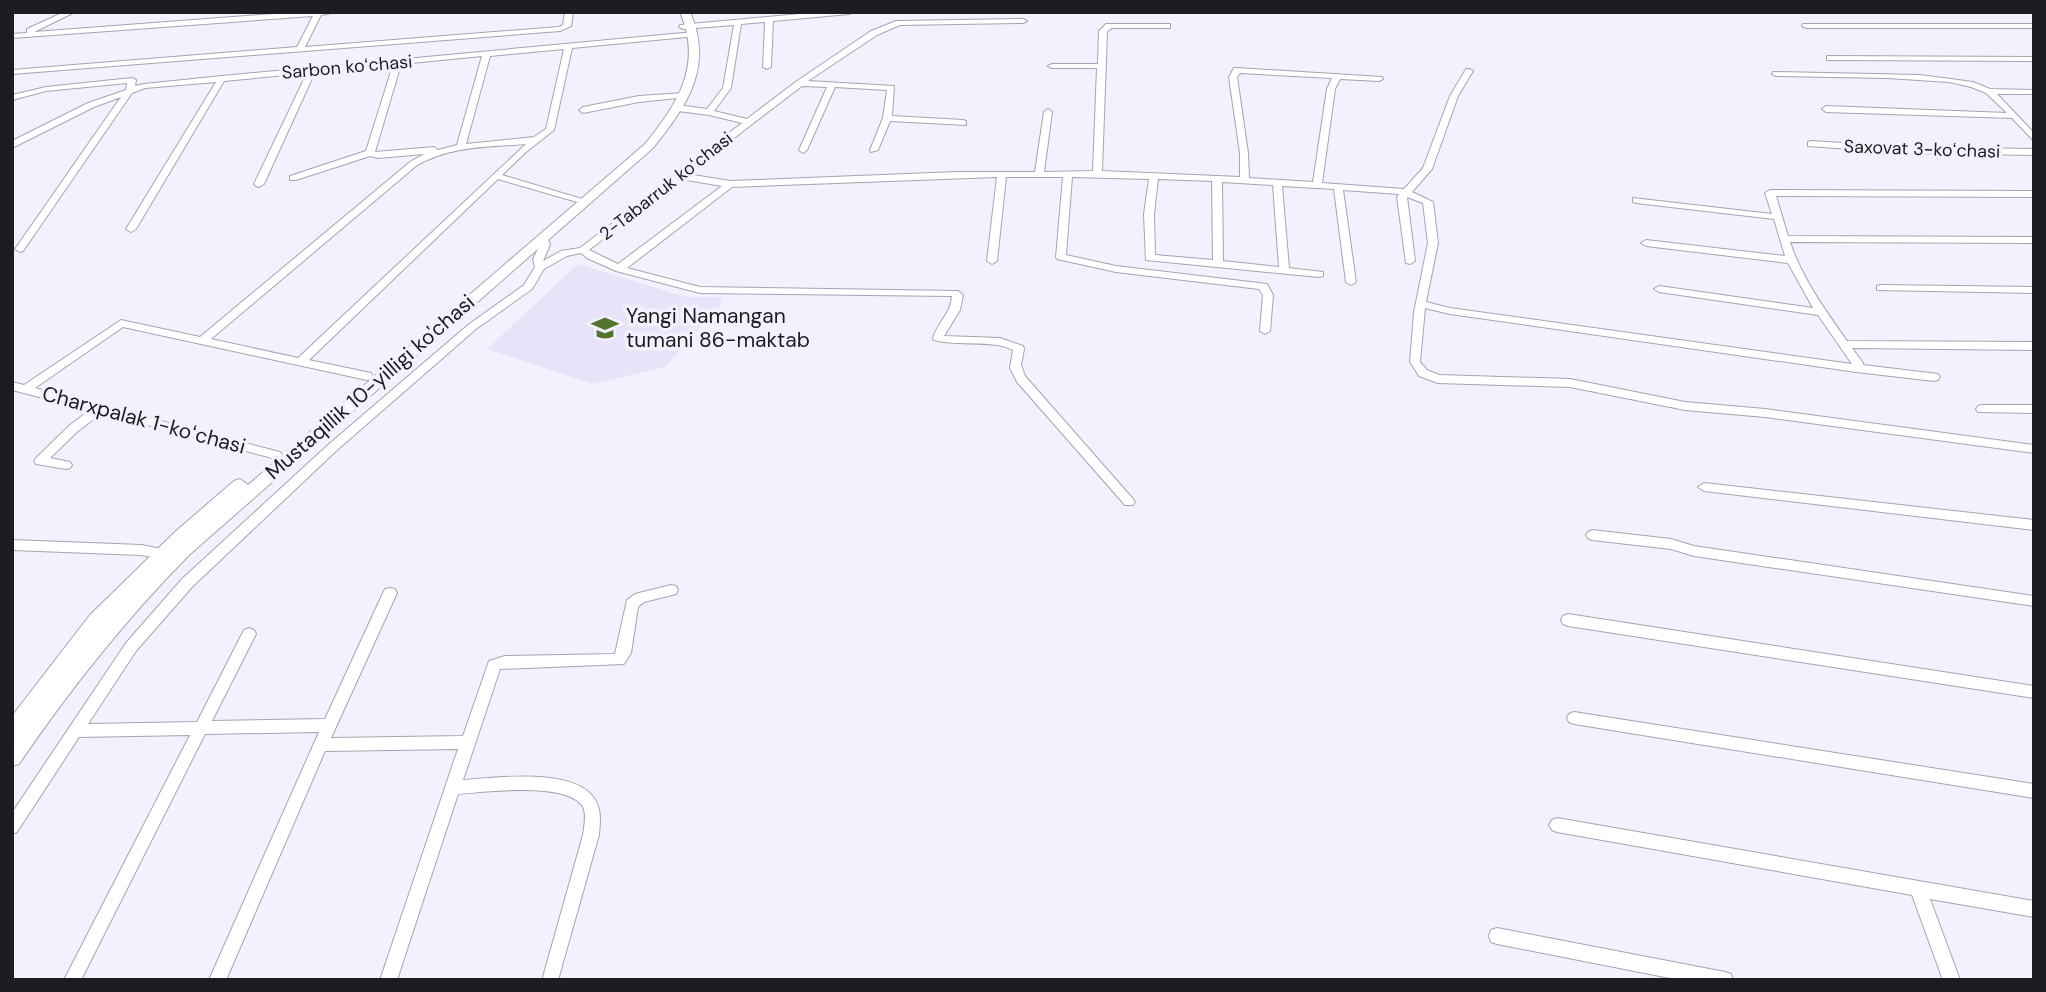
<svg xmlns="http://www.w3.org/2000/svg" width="2046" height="992" font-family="'DM Sans',sans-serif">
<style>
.built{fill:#e9e3fa}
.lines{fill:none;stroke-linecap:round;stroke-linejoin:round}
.minor-casing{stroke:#a7a3b2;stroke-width:2}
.major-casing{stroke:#a7a3b2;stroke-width:2}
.minor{fill:#fff;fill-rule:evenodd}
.major{fill:#fff;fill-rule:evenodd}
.labels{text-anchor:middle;stroke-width:7;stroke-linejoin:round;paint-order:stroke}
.far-street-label{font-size:18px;fill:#1d1c21;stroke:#f4f1fe}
.poi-label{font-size:21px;fill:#1d1c21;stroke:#f4f1fe;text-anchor:start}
.street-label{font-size:21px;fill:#1d1c21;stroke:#f4f1fe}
</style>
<rect width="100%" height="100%" fill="#f4f1fe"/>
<polygon class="built" points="578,264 686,297 723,297 719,307 665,367 593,384 487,349"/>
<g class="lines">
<g class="minor-casing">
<g id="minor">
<polygon points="64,12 75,12 34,32 299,12 337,12 321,15 305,47 559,27 563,25 565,12 573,12 571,26 560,31 12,74 12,70 297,47 313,16 12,38 12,34 27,33 27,29"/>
<path d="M821,12H853L849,14L773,21L771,67L767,69L763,67L765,22L741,24L731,88L714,111L747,119L797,81L871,31L896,21L1023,19L1027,21L1023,23L900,25L877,35L808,81L894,86L892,116L963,120L966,121V125L890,121L878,150L871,152L870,150L883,118L887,90L835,87L807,150L803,153L799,150L827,87L802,86L687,174L730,181L958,172H1035L1044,112L1048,109L1052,112L1044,172L1093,171L1097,68H1052L1048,66L1052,64H1098L1099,31L1106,24H1170V28H1111L1107,32L1102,171L1240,177V153L1229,77L1234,68H1237L1382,77L1383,79L1379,81L1340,79L1335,89L1322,183L1404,189L1423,168L1450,96L1466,69H1469L1473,71L1458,96L1432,169L1412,192L1433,202L1438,243L1426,302L1450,308L1852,364L1818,315L1659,292L1654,289L1659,286L1813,308L1788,263L1646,246L1641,243L1646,240L1785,256L1774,219L1636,203L1633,202V198L1772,214L1765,193L1770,190L2034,191V197L1776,196L1788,236L2034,237V243L1790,242C1802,278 1825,310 1847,341L2034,342V350L1852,348L1863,363V365L1938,374L1940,377L1938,380L1934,381L1856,372L1450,314L1425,308L1420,362L1427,370L1439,375L1570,379L1685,402L1765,409L2034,445V453L1765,417L1685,410L1570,387L1438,383L1419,376L1410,362L1414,312L1428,243L1423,203L1407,197L1415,261L1410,264L1406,263L1397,197L1399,194L1343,190L1356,282L1351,285L1346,282L1334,189L1282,186L1289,268L1323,272V276L1319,277L1146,260L1144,214L1149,179L1072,177L1066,255L1116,266L1267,284L1273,295L1270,331L1265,334L1260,331L1263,295L1259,289L1116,272L1057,259L1056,257L1063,177H1006L997,261L992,264L987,261L997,177L732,187L627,268L700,287L958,291L963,295L960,310L944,336L1000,338L1023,346L1024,349L1021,365L1025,376L1133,499L1135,502L1133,505H1125L1017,382L1010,368L1013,350C991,339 960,347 934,340L933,338C938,322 951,313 952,296L700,293L616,271L587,258L581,253L567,256L544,269L532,289L476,329L336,451L192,587L136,651L88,724L197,722L244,630L249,628L254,630L256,634L212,721L325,719L383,593L385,589L390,588L395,589L397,593L331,738L463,736L489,661L505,656L615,654L627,600L635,594L671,585L676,586L678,590L676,594L644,602L638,607L631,653L624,664L500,669L463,780C495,778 573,767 594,798C602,809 600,823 599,835L558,980H544L543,977L583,835C584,827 587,815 583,807C568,781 484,792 458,794L397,980H380L458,749L325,751L226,980H209L319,732L205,734L81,980H64L190,735L79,737L17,832L12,834V813L126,643L182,579L328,445L468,325L524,285L535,267L533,259L540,245L541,236H547L550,245L543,261L561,251L580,248L742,123L709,115L678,111L674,108L678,105L707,109L723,88L734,25L683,29L679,27L680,25ZM1240,73L1332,78L1327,89L1313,182L1249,178L1248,153L1237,77ZM681,179L722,186L618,264L589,250ZM1158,179L1212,181L1213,260L1155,255L1154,214ZM1222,182L1273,185L1279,267L1223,261Z"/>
<polygon points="1803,24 2034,24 2034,28 1806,28 1802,26"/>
<path d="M694,32H697V36L572,48L554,130L526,152L502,175L582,199L577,202L498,179L309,360L371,373L373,376L371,379L367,380L123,327L35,388L276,451L280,452L282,455L280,458L276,459L102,413L78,431L50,458L70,462L72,465L70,468L66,469L36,464L34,461L36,458L70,425L90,410L12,390V382L24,385L121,320L200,337L410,162L424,154L378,158L370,156L296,180H290V176L366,151L393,65L315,72L264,184L259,187L256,186L254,184L307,73L224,81L136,229L131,232L126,229L216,82L145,88L132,93L23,251L20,252L15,249L121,97L94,107L12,148V141L88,103L126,90L127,83L46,91L12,100V95L46,87L132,78L136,80L135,86L144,84L222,76ZM564,49L546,129L534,137L466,144L490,56ZM482,56L457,145L438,150L434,147L375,152L401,64ZM526,144L298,358L211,339L416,166C449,146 489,147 526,144Z"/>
<polygon points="1827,56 2034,57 2034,61 1830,60 1827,60"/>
<polygon points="1773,72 1920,75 1973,82 1990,89 2034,90 2034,94 1997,94 2034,133 2034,141 2012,118 1826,112 1822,109 1826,106 2007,113 1986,93 1971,87 1949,82 1887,78 1776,76 1772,74"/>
<polygon points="684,93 687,93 687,97 639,102 583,113 579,110 583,107 639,96"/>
<polygon points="1811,141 1907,147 2034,149 2034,155 1907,153 1808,146 1808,142"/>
<polygon points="1881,285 2034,287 2034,293 1877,290 1877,286"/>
<polygon points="1982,405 2034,405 2034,413 1978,412 1976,409 1978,406"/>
<polygon points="1704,483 2034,520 2034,530 1704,491 1698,487"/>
<polygon points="1592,530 1671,539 1694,546 2034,596 2034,606 1694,556 1671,549 1592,540 1588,538 1586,535 1588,532"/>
<polygon points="12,540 141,545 167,550 168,554 167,558 162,559 141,555 12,550"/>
<polygon points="1568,614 2034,686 2034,698 1568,626 1563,624 1561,620 1563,616"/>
<polygon points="1574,712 2034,784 2034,798 1574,724 1569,722 1567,718 1569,714"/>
<polygon points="1557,818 2034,901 2034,917 1930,899 1960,980 1943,980 1912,895 1557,832 1552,830 1549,825 1552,820"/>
<polygon points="1497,928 1725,972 1731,974 1733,980 1680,980 1497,944 1491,942 1489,936 1491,930"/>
</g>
</g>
<g class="major-casing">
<path id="major" d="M680,12H690C714,67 687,106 653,148L189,555C126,619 70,689 19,764L12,766V742L15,738L12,739V716L90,615L176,531L234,481L240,479L248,485L645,144C678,103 703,65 680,12Z"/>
</g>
<use href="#minor" class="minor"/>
<use href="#major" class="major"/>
</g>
<defs>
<g id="school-bare" transform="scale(2.1)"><path d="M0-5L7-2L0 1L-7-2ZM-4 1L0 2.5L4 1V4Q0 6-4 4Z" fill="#52752d" stroke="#f4f1fe" stroke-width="2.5" paint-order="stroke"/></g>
</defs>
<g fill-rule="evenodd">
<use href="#school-bare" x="605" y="328"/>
</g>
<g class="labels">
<g class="far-street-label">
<text transform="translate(347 67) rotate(-5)" y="6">Sarbon koʻchasi</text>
<text transform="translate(1922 149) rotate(2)" y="6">Saxovat 3-koʻchasi</text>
<text transform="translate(666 186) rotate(-38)" y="6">2-Tabarruk koʻchasi</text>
</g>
<g class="poi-label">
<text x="626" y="323">Yangi Namangan<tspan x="626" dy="24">tumani 86-maktab</tspan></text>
</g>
<g class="street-label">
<text transform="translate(370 387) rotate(-41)" y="7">Mustaqillik 10-yilligi ko'chasi</text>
<text transform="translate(144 420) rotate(15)" y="7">Charxpalak 1-koʻchasi</text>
</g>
</g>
<rect width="2046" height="992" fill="none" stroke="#1d1c21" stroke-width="28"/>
</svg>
